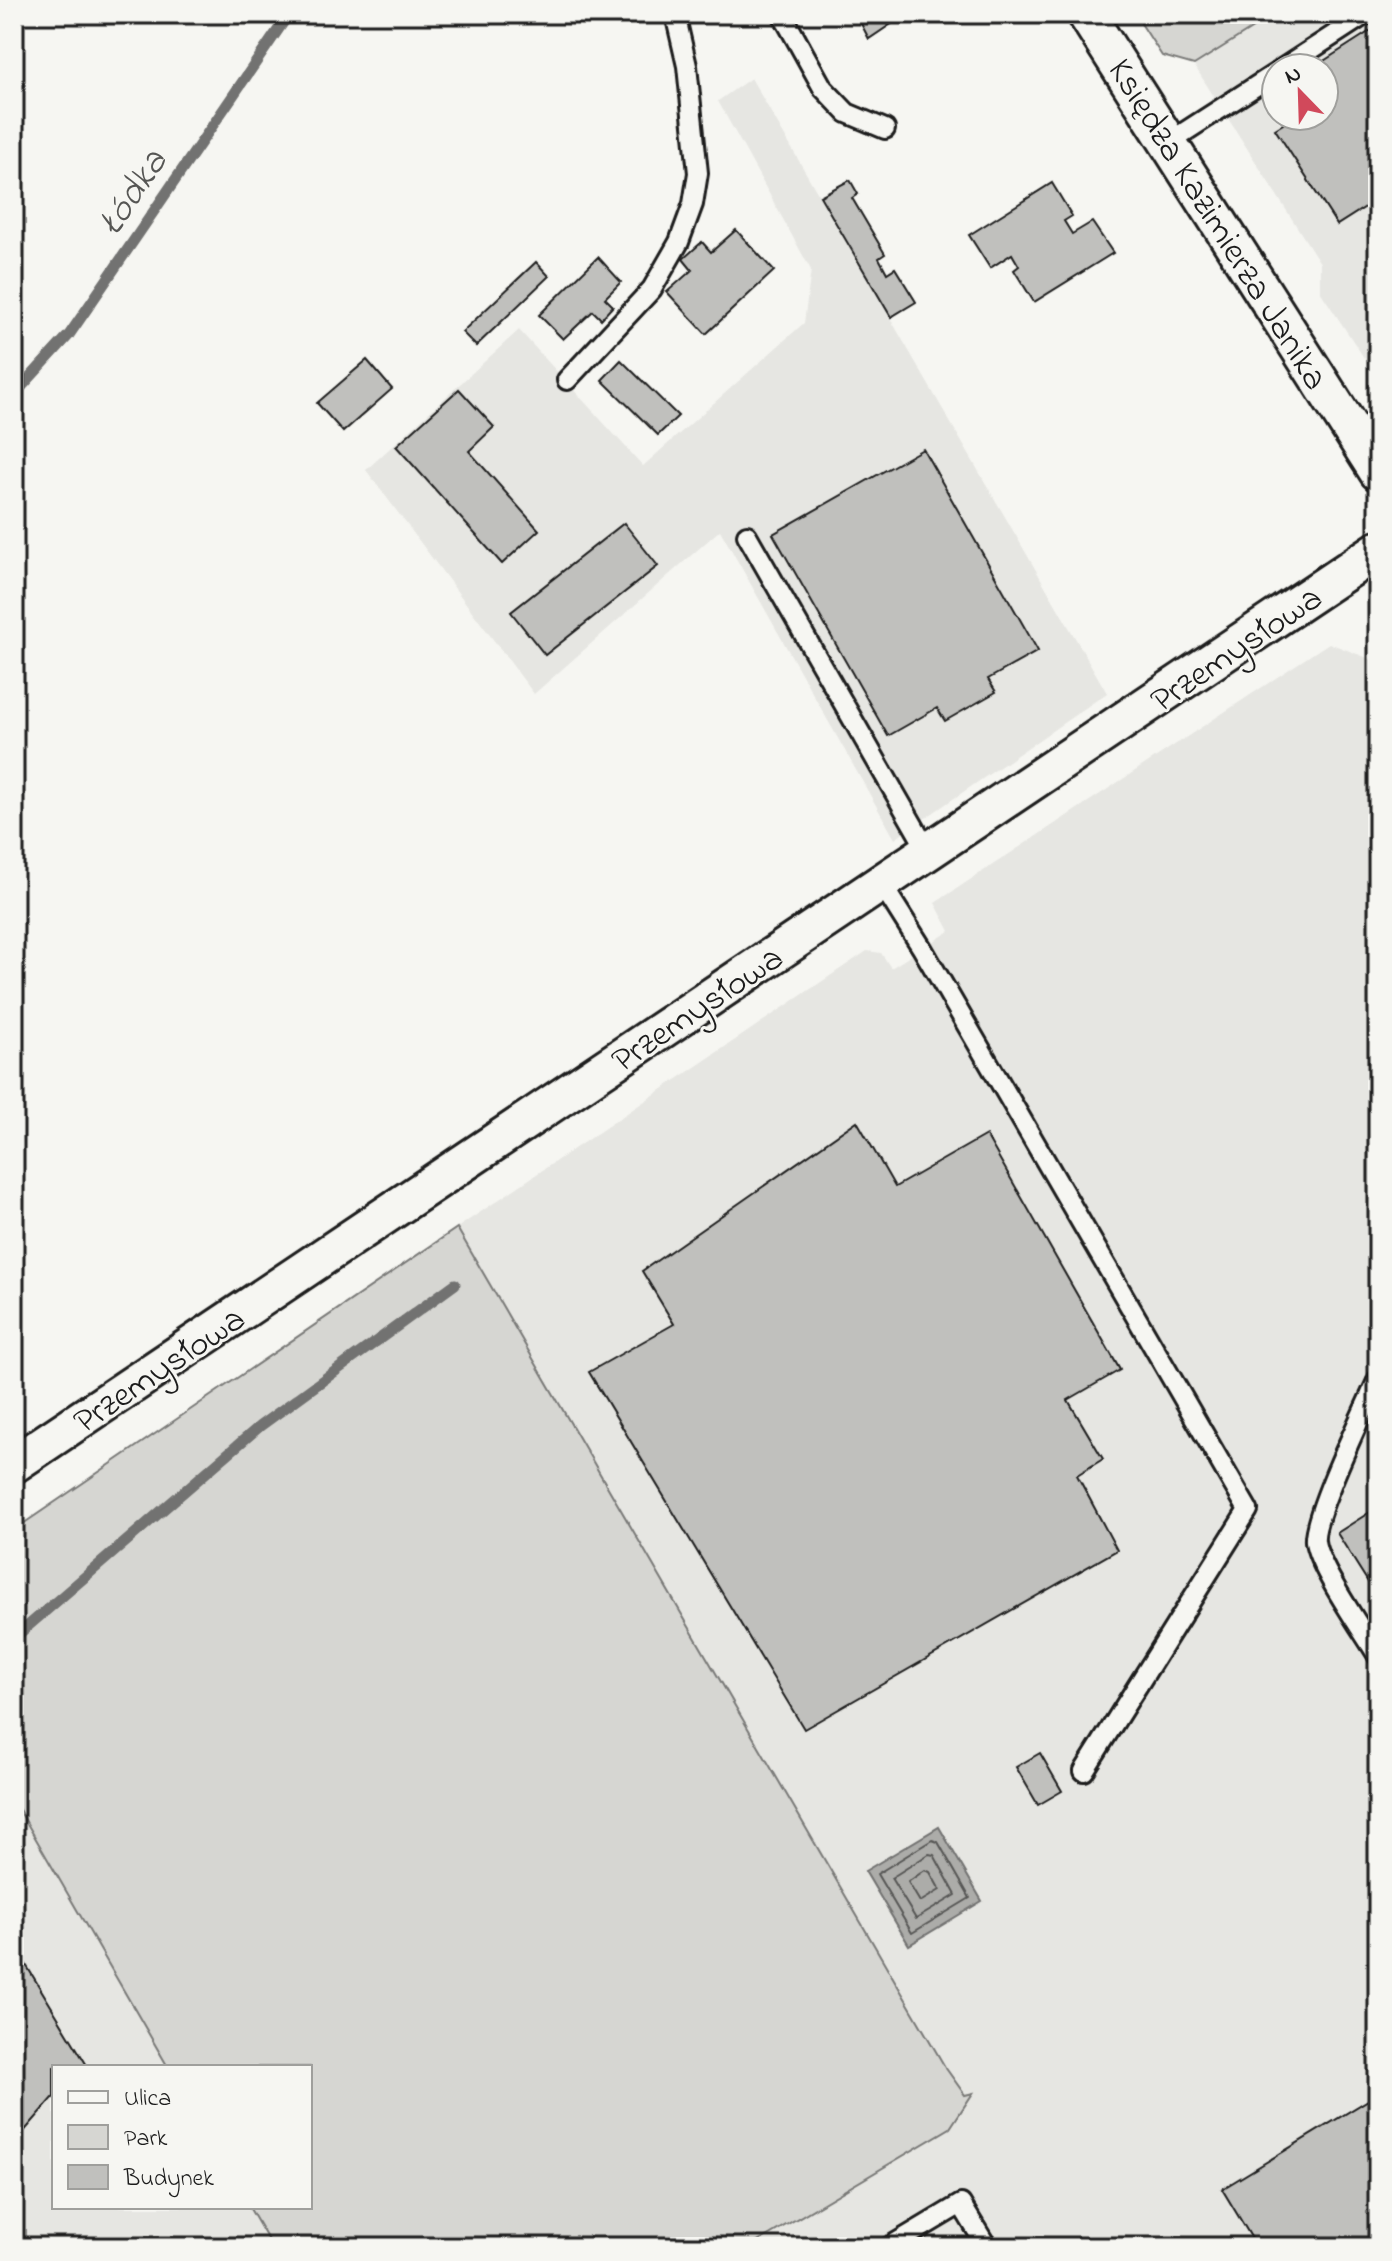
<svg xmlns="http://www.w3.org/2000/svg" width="1392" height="2261" font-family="'Indie Flower',sans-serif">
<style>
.built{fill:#e6e6e2;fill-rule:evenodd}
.green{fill:#d6d6d2;stroke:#797977;stroke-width:2}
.water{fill:#acaca9;stroke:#727271;stroke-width:2}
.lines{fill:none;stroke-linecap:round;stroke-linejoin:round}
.shore{stroke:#565654;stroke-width:2}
.stream{stroke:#727271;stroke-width:11}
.building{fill:#c0c0bd;stroke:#1c1c1c;stroke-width:2}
.lane-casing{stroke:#1c1c1c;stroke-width:24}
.street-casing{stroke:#1c1c1c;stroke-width:42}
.lane{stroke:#f6f6f2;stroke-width:18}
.street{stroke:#f6f6f2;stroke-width:36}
.labels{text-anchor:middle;stroke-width:6;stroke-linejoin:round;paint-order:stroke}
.street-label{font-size:36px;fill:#1c1c1c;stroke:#f6f6f2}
.water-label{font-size:38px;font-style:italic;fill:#565654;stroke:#f6f6f2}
</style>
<rect width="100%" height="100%" fill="#f6f6f2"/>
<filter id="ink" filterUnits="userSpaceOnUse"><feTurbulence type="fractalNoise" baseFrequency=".0125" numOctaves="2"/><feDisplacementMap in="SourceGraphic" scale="16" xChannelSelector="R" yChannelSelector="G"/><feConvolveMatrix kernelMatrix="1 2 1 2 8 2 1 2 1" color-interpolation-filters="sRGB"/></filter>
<g filter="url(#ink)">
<g class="built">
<path d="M1275,14H1378V379L1320,291V263L1194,65ZM1276,68H1324V116H1276Z"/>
<polygon points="751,78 1107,693 895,839 720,530 534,694 366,470 519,330 643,466 804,323 811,270 718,101"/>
<polygon points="1329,643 1378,662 1378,2247 748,2247 971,2093 966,2096 945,2067 457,1228 867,951 881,953 891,968 950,931 935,903"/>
<polygon points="14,1801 168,2067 54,2067 54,2207 249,2207 272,2247 14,2247"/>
</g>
<g class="green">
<polygon points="1135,14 1275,14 1194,65 1162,56"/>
<polygon points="457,1228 945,2067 965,2095 973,2093 950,2128 749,2247 272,2247 249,2207 310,2207 310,2067 168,2067 14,1801 14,1530"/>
</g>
<polygon class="water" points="939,1827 982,1901 909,1945 865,1871"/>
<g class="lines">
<g class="shore">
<polygon points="932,1840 938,1842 970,1898 912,1933 877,1874"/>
<polygon points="929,1854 934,1855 956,1895 916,1919 891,1878"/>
<polygon points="925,1870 930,1872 940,1890 920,1902 908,1882"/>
</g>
<g class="stream">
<polyline points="14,395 69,335 289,14"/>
<polyline points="14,1638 260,1426 455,1284"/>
</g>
</g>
<g class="building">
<polygon points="856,14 906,14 869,39"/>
<polygon points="1378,26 1378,199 1337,225 1275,129 1296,116 1324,116 1324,98 1336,91 1324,68 1319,64"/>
<polygon points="850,180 858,194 852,198 885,254 879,258 887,273 895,268 916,302 891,317 820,196"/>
<polygon points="1052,183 1072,216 1064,221 1072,234 1092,222 1113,253 1034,302 1014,270 1019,266 1012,254 990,268 969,235"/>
<polygon points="736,230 774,271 706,334 667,292 692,270 683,259 702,242 711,252"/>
<polygon points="598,257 621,282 605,298 613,306 601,319 593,311 563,339 539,315"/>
<polygon points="536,262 549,276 476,346 462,332"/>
<polygon points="367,360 392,389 343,432 317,403"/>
<polygon points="621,360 678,416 658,435 602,380"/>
<polygon points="459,389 494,427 469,451 539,530 502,564 396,446"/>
<polygon points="923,449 1038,651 988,679 996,692 945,721 937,708 888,736 773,534"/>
<polygon points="624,523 658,566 545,655 511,612"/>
<polygon points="857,1121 895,1187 986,1135 1120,1370 1068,1400 1103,1459 1077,1475 1117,1550 804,1729 589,1372 674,1324 642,1271"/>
<polygon points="1378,1507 1378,1598 1337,1533"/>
<polygon points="1040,1753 1062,1791 1038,1805 1016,1767"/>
<polygon points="14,1945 88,2067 54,2067 54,2097 14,2143"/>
<polygon points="1378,2094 1378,2247 1257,2247 1222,2189"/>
</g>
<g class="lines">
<g class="lane-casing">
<g id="lane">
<polyline points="782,14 823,88 847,113 885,129"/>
<polyline points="1283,68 1366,14"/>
<polyline points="1169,142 1276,73"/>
<polyline points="567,380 652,289 679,242 693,204 698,173 687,66 675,14"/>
<polyline points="747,535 928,851"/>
<polyline points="881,883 922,948 1248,1510 1084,1771"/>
<path d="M1378,1379C1365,1408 1312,1517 1315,1541C1318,1567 1363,1631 1378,1656"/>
<polyline points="889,2247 961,2204 987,2247"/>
</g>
</g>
<g class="street-casing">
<g id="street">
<polyline points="1086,14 1378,472"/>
<polyline points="14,1464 1378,550"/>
</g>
</g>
<use href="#lane" class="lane"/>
<use href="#street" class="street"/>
</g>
</g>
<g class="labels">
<g class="street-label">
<text transform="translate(1220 223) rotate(58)" y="13">Księdza Kazimierza Janika</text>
<text transform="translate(1235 647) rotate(-34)" y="13">Przemysłowa</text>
<text transform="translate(696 1007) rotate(-34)" y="13">Przemysłowa</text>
<text transform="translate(158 1368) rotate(-34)" y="13">Przemysłowa</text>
</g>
<g class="water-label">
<text transform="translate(131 191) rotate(-56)" y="13">Łódka</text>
</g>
</g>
<rect width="1392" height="2261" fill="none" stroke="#f6f6f2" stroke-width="48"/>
<rect x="24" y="24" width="1344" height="2213" fill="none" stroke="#1c1c1c" stroke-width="3" filter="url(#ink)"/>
<rect x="52" y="2065" width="260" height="144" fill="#f6f6f2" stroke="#9f9f9c" stroke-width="2"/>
<rect x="68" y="2091" width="40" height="12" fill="#f6f6f2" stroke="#9f9f9c" stroke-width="2"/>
<text x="124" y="2105" font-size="24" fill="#1c1c1c">Ulica</text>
<rect x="68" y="2125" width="40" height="24" fill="#d6d6d2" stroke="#9f9f9c" stroke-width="2"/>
<text x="124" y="2145" font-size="24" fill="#1c1c1c">Park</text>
<rect x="68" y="2165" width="40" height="24" fill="#c0c0bd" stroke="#9f9f9c" stroke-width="2"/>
<text x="124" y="2185" font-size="24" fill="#1c1c1c">Budynek</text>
<g transform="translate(1300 92) rotate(337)"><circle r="38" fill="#f6f6f2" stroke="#9f9f9c" stroke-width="2"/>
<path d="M0-6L14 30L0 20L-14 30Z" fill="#d1495b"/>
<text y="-12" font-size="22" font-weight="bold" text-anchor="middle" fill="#1c1c1c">N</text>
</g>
</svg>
